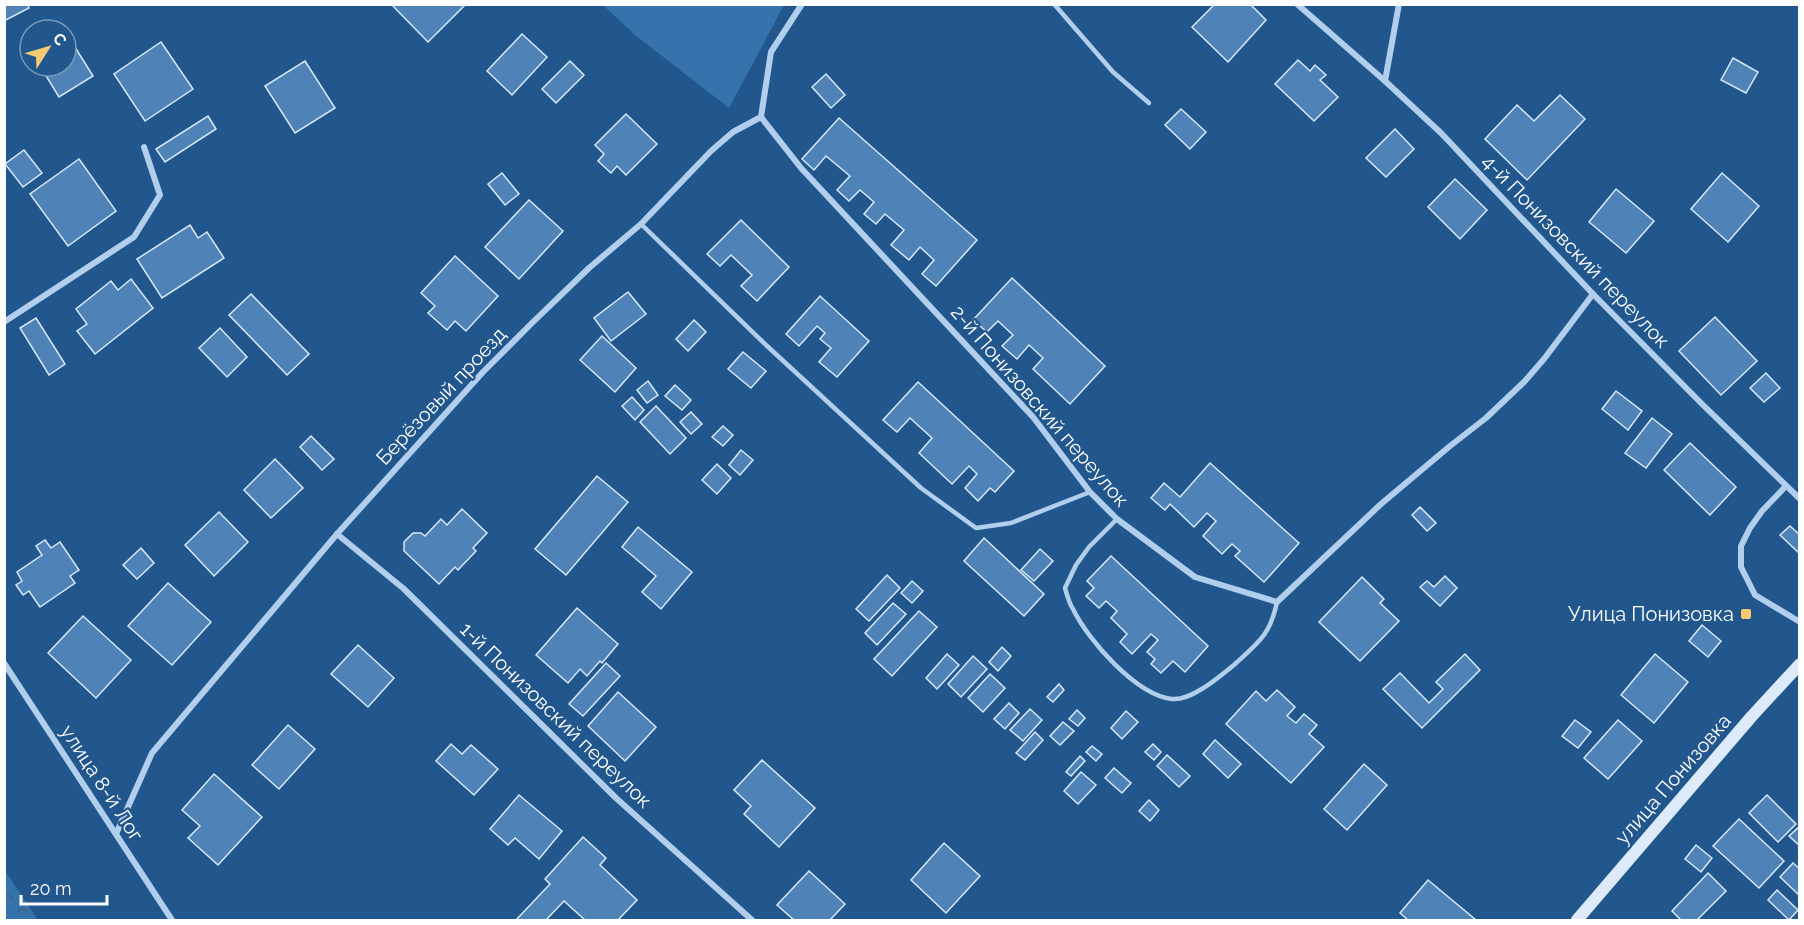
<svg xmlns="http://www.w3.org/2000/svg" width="1804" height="925" font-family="Raleway,sans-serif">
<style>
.grass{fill:#3672ab}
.forest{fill:url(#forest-crowns)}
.building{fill:#4f83b7;stroke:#d6e8f9;stroke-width:1.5}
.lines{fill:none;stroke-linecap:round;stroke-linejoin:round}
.lane{stroke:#b1cfec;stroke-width:4.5}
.street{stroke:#b1cfec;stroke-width:6}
.secondary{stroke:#dceaf9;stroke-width:12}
.poi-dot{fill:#f8ca73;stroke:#22578e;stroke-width:2}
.labels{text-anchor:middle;stroke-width:4.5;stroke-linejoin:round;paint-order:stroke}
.street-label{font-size:20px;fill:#fff;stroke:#22578e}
.poi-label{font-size:20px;fill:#fff;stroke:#22578e;text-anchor:end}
</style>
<defs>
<pattern id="forest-crowns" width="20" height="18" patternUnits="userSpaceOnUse" patternTransform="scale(1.5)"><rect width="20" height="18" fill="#3672ab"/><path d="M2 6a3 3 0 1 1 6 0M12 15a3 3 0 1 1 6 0" fill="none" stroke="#425d77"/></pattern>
</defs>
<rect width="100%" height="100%" fill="#22578e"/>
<polygon class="grass" points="603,5 784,5 729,108 635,35"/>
<polygon class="forest" points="5,871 38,920 5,920"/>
<g class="building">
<polygon points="4,4 27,4 29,8 4,21"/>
<polygon points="391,4 464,4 465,5 428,42"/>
<polygon points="1215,4 1250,4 1266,20 1228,62 1192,27"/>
<polygon points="522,34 547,57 512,95 487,71"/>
<polygon points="70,39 93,76 59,97 40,66 66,66 66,41"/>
<polygon points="161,42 193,89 145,121 114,74"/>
<polygon points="1733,58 1758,72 1746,93 1721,80"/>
<polygon points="1298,60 1310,71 1315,65 1326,75 1320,80 1338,97 1314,121 1275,84"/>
<polygon points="305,61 335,108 295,133 265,86"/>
<polygon points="570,61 584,75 556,103 542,89"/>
<polygon points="826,74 845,95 831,108 812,87"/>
<polygon points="1560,95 1585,119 1527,180 1485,139 1517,105 1534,121"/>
<polygon points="1181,109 1206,132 1190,149 1165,125"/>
<polygon points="626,114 657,144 626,175 617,166 611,173 598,161 604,154 595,145"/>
<polygon points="208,116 216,129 165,162 156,149"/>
<polygon points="839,118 977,240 936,286 922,274 934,260 920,247 909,260 891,245 904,230 885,214 876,224 864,214 874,202 860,190 849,201 837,190 850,176 826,156 814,170 802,159"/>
<polygon points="1395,129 1414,149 1386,177 1366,158"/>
<polygon points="24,150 42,173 23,187 5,164"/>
<polygon points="79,159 116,211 68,246 30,194"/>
<polygon points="502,173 519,194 505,205 488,184"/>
<polygon points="1722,173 1759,206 1728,242 1691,209"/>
<polygon points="1455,179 1487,210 1460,239 1428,207"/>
<polygon points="1616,189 1654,221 1626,253 1589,222"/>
<polygon points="529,200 563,231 519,279 485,247"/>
<polygon points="741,220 789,267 757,301 741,286 752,275 731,255 720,266 707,254"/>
<polygon points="190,225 198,238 207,232 224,258 162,298 137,259"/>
<polygon points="455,256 498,296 466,331 455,321 447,330 428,313 435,306 421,293"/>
<polygon points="1012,278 1105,366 1070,404 1033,369 1043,358 1029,345 1017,359 1002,346 1013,335 998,321 987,332 973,320"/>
<polygon points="131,279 153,308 95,354 77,331 87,324 76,309 111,281 118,290"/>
<polygon points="628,292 646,314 611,341 594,318"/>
<polygon points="251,294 309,354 287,375 229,315"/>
<polygon points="820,296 869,341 837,377 819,362 831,348 820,339 825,333 817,326 799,346 786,334"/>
<polygon points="1715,317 1757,361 1721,395 1679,351"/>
<polygon points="36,318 65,364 49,375 20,328"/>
<polygon points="694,320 706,332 688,351 676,339"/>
<polygon points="220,328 247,357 227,377 199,348"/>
<polygon points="602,336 636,368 615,392 580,360"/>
<polygon points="743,352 766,371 751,388 728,369"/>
<polygon points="1766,373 1780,388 1764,402 1750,388"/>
<polygon points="648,381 658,395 647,403 637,390"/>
<polygon points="918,382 1014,471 995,492 990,488 978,501 965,488 977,474 969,466 952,484 919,453 932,438 910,418 897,432 883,420"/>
<polygon points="675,385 691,400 682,410 665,396"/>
<polygon points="1616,391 1642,411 1628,430 1602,409"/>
<polygon points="632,397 644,410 635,420 622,406"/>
<polygon points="656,406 686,438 670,454 640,422"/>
<polygon points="691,412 702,424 691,434 680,422"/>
<polygon points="1652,418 1672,434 1646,468 1625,453"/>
<polygon points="723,426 733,435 723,446 712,437"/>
<polygon points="311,436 334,459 322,470 300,447"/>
<polygon points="1690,443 1736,487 1710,515 1664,470"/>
<polygon points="741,450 753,460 740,475 729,465"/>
<polygon points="275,459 303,488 271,518 244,490"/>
<polygon points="1210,463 1299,543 1264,582 1235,556 1240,551 1232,544 1222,554 1203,536 1216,521 1207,513 1194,527 1170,504 1165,510 1151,498 1164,483 1180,497"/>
<polygon points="717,464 731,478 717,494 702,480"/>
<polygon points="597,476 628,502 566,575 535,549"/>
<polygon points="1420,507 1436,523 1427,531 1412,515"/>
<polygon points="462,509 487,533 473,548 476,551 458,570 455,567 439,584 404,551 404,542 413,533 421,533 425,536 441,519 447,525"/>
<polygon points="219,512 248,542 214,576 185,545"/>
<polygon points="1790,526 1800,535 1800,554 1780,535"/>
<polygon points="638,527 692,572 661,609 642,592 656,576 622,547"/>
<polygon points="984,538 1044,594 1024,616 964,561"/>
<polygon points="45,540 51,548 60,542 79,570 70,576 75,583 40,607 29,591 23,595 16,585 22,581 17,572 42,555 36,546"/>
<polygon points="141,548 154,563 137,579 123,565"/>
<polygon points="1040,549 1053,561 1034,581 1021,570"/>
<polygon points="1111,556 1208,646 1185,672 1173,661 1161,673 1151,664 1155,659 1147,652 1158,640 1151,634 1132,654 1120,642 1127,634 1111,618 1117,611 1106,601 1099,608 1086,596 1094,588 1087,581"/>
<polygon points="887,575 900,588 869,621 856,609"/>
<polygon points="1445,576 1457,588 1440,606 1420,587 1427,581 1434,587"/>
<polygon points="1362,577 1384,599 1380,603 1399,621 1360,661 1319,622"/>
<polygon points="912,581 923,591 912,603 901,593"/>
<polygon points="168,583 211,622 172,665 128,626"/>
<polygon points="893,603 906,614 877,645 865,633"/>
<polygon points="577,608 618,644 602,663 600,661 587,676 580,669 568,683 536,655"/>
<polygon points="919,611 937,627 892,676 874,659"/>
<polygon points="83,616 131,660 96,698 48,653"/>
<polygon points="1702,625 1721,641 1708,657 1689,641"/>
<polygon points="358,645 394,678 368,707 331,674"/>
<polygon points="1002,647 1011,656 998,671 989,662"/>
<polygon points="947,654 959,665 937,689 926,678"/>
<polygon points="1465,654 1480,670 1422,728 1383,689 1400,673 1429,703 1443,689 1436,682"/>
<polygon points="1655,654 1688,682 1654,723 1621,695"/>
<polygon points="973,656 987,669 961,697 948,684"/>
<polygon points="606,663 620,676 583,716 569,704"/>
<polygon points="990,674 1005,688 983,712 968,698"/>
<polygon points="1059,684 1064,690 1053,702 1047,697"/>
<polygon points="1277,690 1295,707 1287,716 1296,723 1304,714 1317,725 1309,734 1324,747 1291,783 1226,724 1256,691 1266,701"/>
<polygon points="618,692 656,727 625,761 588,726"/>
<polygon points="1009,703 1019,713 1005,729 994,719"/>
<polygon points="1030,709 1042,720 1023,741 1010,730"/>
<polygon points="1077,710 1085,718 1078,726 1069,719"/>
<polygon points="1126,711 1138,722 1122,739 1111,728"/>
<polygon points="1575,720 1591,732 1578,748 1562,736"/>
<polygon points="1618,720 1642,741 1608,779 1584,758"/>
<polygon points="1063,722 1074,731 1060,745 1050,736"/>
<polygon points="288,725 315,749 279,789 252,765"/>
<polygon points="1035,732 1043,740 1025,760 1016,753"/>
<polygon points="1215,740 1241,764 1228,778 1203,754"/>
<polygon points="451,744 462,754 471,745 498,769 474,795 436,761"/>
<polygon points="1153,744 1161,752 1154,760 1145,752"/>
<polygon points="1092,746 1102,754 1096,761 1086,752"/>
<polygon points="1167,755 1190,776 1179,787 1157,766"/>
<polygon points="1080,756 1085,761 1071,776 1066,772"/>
<polygon points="762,760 815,808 779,847 744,814 751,806 734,790"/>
<polygon points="1364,764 1387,785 1347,830 1324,809"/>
<polygon points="1114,768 1131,783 1122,793 1105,778"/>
<polygon points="1081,772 1096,785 1078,804 1064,791"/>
<polygon points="214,774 262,817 218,865 188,838 200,826 182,810"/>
<polygon points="519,795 562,831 539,859 515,838 508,845 490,829"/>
<polygon points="1767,795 1796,824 1778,842 1749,813"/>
<polygon points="1149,800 1159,810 1150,821 1139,811"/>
<polygon points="1739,819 1784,861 1759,888 1713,846"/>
<polygon points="1800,826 1800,846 1789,836"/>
<polygon points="583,837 606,858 600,865 637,900 618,920 585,920 564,901 546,920 516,920 550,884 545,879"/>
<polygon points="944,843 980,876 946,913 911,880"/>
<polygon points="1696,845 1712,858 1701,872 1685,859"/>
<polygon points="1793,863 1800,869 1800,896 1780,877"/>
<polygon points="809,871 845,904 830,920 794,920 777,905"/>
<polygon points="1708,873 1726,891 1697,920 1681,920 1672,911"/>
<polygon points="1428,880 1476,920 1408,920 1400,913"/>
<polygon points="1777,890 1798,910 1789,920 1768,900"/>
</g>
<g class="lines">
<g class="lane">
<polyline points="1054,4 1113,72 1149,103"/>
<polyline points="641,224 766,345 921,488 976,528 1011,523 1090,492"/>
<path d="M1117,519L1089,547L1076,565L1065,588C1067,595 1069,603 1073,609C1088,640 1136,695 1172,699C1192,701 1220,676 1235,664C1259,642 1270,635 1277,602"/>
</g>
<g class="street">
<polyline points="1297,4 1385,81"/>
<polyline points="1399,4 1385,81 1441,133 1593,294 1702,404 1800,499"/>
<polyline points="761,117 801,168 1033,417 1090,492 1117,519 1195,577 1277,602 1381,504 1450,446 1486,418 1524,382 1544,359 1593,294"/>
<polyline points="4,322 134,237 160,195 144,147"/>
<polyline points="1786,486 1762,511 1750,528 1741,546 1741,567 1755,595 1800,622"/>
<polyline points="337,534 404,589 616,798 752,920"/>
<polyline points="4,663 172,920"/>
<polyline points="116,834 152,753 337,534 483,372 532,323 589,268 641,224 711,151 733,132 761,117 771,52 802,4"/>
</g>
<polyline class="secondary" points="1577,920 1752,716 1800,664"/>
</g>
<rect class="poi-dot" x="1740" y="608" width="12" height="12" rx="3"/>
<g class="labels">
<g class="street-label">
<text transform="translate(1576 251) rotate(46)" y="7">4-й Понизовский переулок</text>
<text transform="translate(441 396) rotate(-47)" y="7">Берёзовый проезд</text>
<text transform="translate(1040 406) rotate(49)" y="7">2-й Понизовский переулок</text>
<text transform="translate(556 715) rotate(44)" y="7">1-й Понизовский переулок</text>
<text transform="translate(1673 779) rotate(-49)" y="7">улица Понизовка</text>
<text transform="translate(102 783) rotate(57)" y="7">улица 8-й Лог</text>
</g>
<g class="poi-label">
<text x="1734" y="621">Улица Понизовка</text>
</g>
</g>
<rect width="1804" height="925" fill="none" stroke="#ffffff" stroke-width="12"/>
<g transform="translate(48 48) rotate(53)"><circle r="28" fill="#22578e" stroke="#7a9abb" stroke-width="1.5"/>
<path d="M0-4.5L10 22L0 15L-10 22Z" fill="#f8ca73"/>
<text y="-9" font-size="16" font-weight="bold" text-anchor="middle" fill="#ffffff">С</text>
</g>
<path d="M21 895v9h86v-9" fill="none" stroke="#ffffff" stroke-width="3"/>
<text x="30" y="895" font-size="18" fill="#ffffff" stroke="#22578e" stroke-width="4.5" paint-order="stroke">20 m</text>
</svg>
